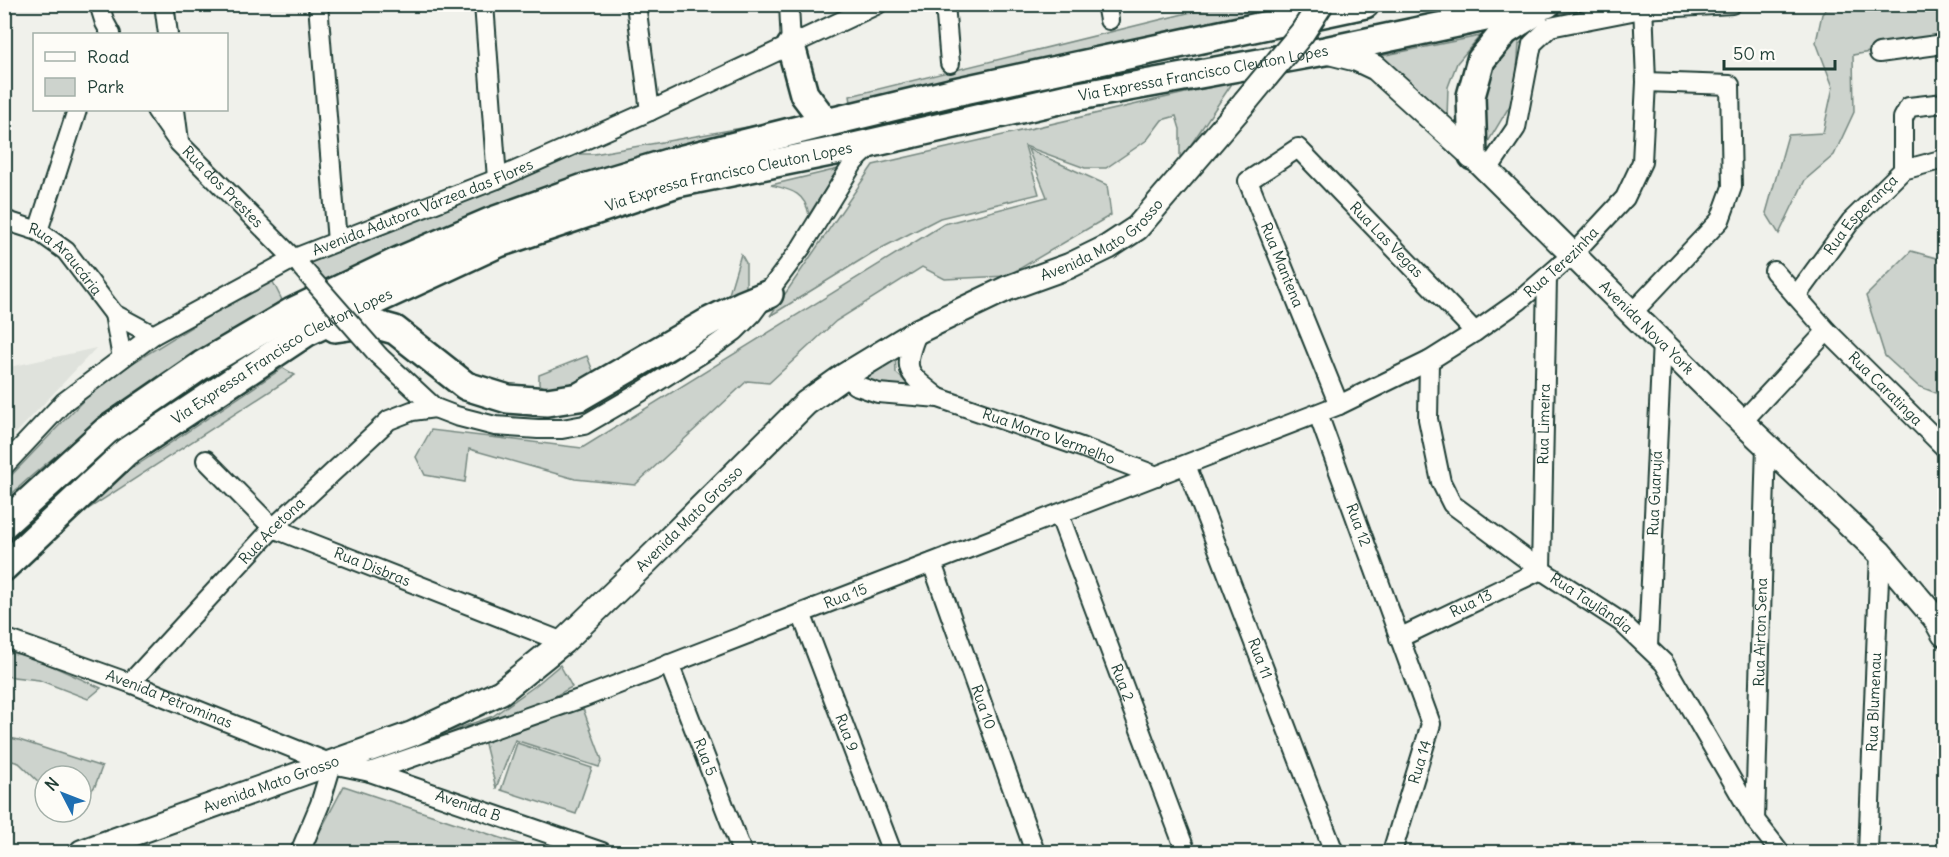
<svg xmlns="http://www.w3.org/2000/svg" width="1949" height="857" font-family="Delius,sans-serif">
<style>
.built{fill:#dfe2dc}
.green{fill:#cdd3cd;stroke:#768880;stroke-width:1.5}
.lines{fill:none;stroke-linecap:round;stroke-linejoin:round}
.minor-casing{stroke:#1f3d34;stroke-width:22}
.major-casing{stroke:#1f3d34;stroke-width:28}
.highway-casing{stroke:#1f3d34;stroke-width:32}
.minor{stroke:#fdfcf7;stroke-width:18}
.major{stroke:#fdfcf7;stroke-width:24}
.highway{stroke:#fdfcf7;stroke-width:27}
.minor-bridge-casing{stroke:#1f3d34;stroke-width:22;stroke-linecap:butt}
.major-bridge-casing{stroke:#1f3d34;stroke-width:28;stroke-linecap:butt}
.minor-bridge{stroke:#fdfcf7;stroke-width:18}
.major-bridge{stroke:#fdfcf7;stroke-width:24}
.labels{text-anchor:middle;stroke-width:4.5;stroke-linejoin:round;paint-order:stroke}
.street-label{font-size:15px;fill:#1f3d34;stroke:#fdfcf7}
</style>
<rect width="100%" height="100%" fill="#f0f1eb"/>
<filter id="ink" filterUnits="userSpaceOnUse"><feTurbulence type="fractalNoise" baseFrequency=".0167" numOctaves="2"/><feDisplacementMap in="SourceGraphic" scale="12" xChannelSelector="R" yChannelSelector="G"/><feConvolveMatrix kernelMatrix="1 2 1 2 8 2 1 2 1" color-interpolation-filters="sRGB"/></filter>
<g filter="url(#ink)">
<polygon class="built" points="96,348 5,445 5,368"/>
<g class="green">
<polygon points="1220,5 1290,5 1281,16 852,108 850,96"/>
<polygon points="1830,5 1944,5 1944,39 1853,55 1854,112 1834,155 1805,180 1779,234 1766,213 1788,135 1823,133 1833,87 1816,42 1822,14"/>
<polygon points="1585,6 1575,14 1552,20 1519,44 1515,97 1485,147 1476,103 1494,57 1526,25"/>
<polygon points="1480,36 1457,63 1448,87 1447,118 1416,94 1381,56"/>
<polygon points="1233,82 1180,161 1180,129 1176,116 1162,120 1147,140 1106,168 1085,168 1025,146 1039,194 940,218 872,253 770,316 873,165"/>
<polygon points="753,126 622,169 330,286 303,259 573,154 594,154"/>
<polygon points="1028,149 1107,185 1111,215 1007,276 945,279 922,267 836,321 769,383 747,381 635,485 575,479 469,449 465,482 425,475 416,457 431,430 582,448 944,224 1047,197"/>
<path d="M838,169L809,215C805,192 791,190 771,185Z"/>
<polygon points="1911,251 1944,260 1944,396 1918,386 1885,356 1866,296"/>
<polygon points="741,254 746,263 746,288 729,300 729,294"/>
<path d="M271,278L282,300C214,343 146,387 81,436C56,456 30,475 8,498L5,497L4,483L100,383Z"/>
<polygon points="895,349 896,373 916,391 868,384 860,372"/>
<path d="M587,356L595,376C577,384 557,397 539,384V375Z"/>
<polygon points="283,368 295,375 88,509 5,582 5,573 80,503"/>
<polygon points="5,652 30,656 101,688 88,699 39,680 5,676"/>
<polygon points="560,665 572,687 531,709 439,743 437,736 493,716 535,686"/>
<polygon points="582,706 602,760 599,767 515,740 496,788 483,736"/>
<polygon points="5,737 19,740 102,767 95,786 81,803 81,776 45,776 45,788 19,763 5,759"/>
<polygon points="517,743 592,768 576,814 501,790"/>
<polygon points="344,786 543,852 309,852"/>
</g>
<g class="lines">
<g class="minor-casing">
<g id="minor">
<polyline points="99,4 105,23 111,34"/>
<polyline points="164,4 168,34"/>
<polyline points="318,4 337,242"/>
<polyline points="484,4 497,179"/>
<polyline points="636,4 650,111"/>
<polyline points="789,4 791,46"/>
<polyline points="945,4 950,63"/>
<polyline points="1106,4 1109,20"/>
<polyline points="1879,53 1944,44"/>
<path id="s1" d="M156,110L179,143L301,266"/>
<polyline points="175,110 179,141"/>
<polyline points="1903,170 1903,118 1909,107 1944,103"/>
<polyline points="1487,171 1516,128 1532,44 1550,27 1642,9 1732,4"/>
<path id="s2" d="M4,220L38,231L66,251L114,314L153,335"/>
<polyline points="38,231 77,110"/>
<path id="s3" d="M1774,271L1827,331L1944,447"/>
<path id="s4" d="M1796,296L1851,221L1903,170L1944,159"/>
<polyline points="1633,312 1720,220 1732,187 1730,85 1646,82"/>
<polyline points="114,314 122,358"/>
<path d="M918,331C901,371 907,373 939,398"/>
<polyline points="379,356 435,408 456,416 495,426 538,429 562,429 584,425 641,392 714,346 735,331 752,314 801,248 854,162 872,145"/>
<path id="s5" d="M1429,361L1428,419L1441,482L1452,504L1541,570L1621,622L1664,663L1755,820L1780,852"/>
<path id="s6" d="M844,376L855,385L878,393L939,398L1081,447L1157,476"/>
<path id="s7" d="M1339,405L1248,181L1298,148L1475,332"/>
<path id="s8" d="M1318,414L1431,724L1392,852"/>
<polyline points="1742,422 1827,331"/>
<path id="s9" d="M206,460L273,528L563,642"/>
<path id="s10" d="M1186,465L1334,852"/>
<path id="s11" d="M4,466L64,402L153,335L295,258L497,179L650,111L878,4"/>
<path id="s12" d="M1059,514L1186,852"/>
<path id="s13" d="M932,563L1035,852"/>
<path id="s14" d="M1541,570L1547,278"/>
<path id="s15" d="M801,613L892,852"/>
<path id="s16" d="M4,638L130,683L332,764L370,772L602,852"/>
<path id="s17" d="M1399,638L1541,570"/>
<path id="s18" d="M1648,646L1662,341"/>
<path id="s19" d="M669,664L742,852"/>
<path id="s20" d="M130,683L273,528L389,420L412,411L435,408"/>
<path id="s21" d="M370,772L585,697L1339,405L1429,361L1475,332L1519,301L1573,254L1625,198L1642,162L1646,82L1643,4"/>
<path id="s22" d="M1755,820L1766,445"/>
<polyline points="300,852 320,804 332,764"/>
<path id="s23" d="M1868,852L1880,553"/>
</g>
</g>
<g class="major-casing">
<g id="major">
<path id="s24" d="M1325,51L1357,59L1376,68L1473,156L1742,422L1880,553L1935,618L1944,634"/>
<path id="s25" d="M82,852L412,734L501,692L563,642L643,565L806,403L844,376L918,331L1008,288L1069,266L1108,247L1137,228L1245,102"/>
</g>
</g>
<g class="highway-casing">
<g id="highway">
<polyline points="791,46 804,94 826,123"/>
<polyline points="1473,156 1471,96 1481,60 1505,31 1535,12"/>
<polyline points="335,328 370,323 395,330 466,386 508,399 547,402 579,397 710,321 742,305 769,294"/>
<polyline points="4,524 106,431 202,365 292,312 399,261 490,222 584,188 671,162 826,123 950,93 1365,4"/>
<path id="s26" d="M4,567L126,452L307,332L499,243L677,183L850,148L1068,98L1325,51L1547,4"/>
</g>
</g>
<use href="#minor" class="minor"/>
<use href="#major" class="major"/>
<use href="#highway" class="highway"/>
<g class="minor-bridge-casing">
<polyline id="minor-bridge" points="302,268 379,356"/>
</g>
<g class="major-bridge-casing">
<polyline id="major-bridge" points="1245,102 1302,33 1321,4"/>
</g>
<use href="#minor-bridge" class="minor-bridge"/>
<use href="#major-bridge" class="major-bridge"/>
</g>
</g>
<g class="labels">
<g class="street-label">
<text dy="5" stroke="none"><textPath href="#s26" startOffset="1322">Via Expressa Francisco Cleuton Lopes</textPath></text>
<text dy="5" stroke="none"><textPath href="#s26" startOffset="836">Via Expressa Francisco Cleuton Lopes</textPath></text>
<text dy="5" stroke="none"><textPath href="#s1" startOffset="102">Rua dos Prestes</textPath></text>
<text dy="5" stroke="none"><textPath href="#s11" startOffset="498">Avenida Adutora Várzea das Flores</textPath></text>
<text dy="5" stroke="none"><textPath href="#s4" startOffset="104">Rua Esperança</textPath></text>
<text dy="5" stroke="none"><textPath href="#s25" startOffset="1209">Avenida Mato Grosso</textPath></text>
<text dy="5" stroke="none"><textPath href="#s7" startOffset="429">Rua Las Vegas</textPath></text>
<text dy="5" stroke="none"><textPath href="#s2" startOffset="75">Rua Araucária</textPath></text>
<text dy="5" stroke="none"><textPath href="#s21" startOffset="1302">Rua Terezinha</textPath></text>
<text transform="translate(1282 265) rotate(68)" y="5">Rua Mantena</text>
<text dy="5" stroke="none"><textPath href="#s24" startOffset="429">Avenida Nova York</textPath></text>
<text dy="5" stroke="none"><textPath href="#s26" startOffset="351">Via Expressa Francisco Cleuton Lopes</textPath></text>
<text dy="5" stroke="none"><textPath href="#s3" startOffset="162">Rua Caratinga</textPath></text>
<text dy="5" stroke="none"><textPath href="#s14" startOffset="146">Rua Limeira</textPath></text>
<text dy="5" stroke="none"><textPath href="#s6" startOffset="216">Rua Morro Vermelho</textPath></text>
<text dy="5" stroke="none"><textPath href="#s18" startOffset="153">Rua Guarujá</textPath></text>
<text dy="5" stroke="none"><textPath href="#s25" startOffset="705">Avenida Mato Grosso</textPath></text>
<text dy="5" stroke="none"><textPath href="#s8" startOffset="118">Rua 12</textPath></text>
<text dy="5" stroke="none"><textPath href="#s20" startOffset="208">Rua Acetona</textPath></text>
<text dy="5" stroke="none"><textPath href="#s9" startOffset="202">Rua Disbras</textPath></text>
<text dy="5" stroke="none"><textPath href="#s21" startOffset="507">Rua 15</textPath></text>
<text dy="5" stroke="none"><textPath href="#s5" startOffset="318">Rua Taylândia</textPath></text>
<text dy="5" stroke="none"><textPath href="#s17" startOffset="80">Rua 13</textPath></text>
<text dy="5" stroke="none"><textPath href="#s22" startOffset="188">Rua Airton Sena</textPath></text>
<text dy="5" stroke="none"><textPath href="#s10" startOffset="207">Rua 11</textPath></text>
<text dy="5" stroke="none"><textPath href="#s12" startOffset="180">Rua 2</textPath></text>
<text dy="5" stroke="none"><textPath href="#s16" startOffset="176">Avenida Petrominas</textPath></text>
<text dy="5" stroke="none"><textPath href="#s23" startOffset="150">Rua Blumenau</textPath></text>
<text dy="5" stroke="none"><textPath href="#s13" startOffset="153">Rua 10</textPath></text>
<text dy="5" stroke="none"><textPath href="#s15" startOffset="128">Rua 9</textPath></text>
<text dy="5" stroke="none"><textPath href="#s19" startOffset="100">Rua 5</textPath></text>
<text transform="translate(1420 762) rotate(-73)" y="5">Rua 14</text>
<text dy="5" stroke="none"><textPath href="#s25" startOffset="201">Avenida Mato Grosso</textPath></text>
<text dy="5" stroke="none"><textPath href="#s16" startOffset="494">Avenida B</textPath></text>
</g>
</g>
<rect width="1949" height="857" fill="none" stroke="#fdfcf7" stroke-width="24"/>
<rect x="12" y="12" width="1925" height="833" fill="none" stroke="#1f3d34" stroke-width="2" filter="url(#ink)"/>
<rect x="33" y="33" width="195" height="78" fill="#fdfcf7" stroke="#a4b0a9" stroke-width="1.5"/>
<rect x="45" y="52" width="30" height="9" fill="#fdfcf7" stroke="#a4b0a9" stroke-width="1.5"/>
<text x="87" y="63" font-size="18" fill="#1f3d34">Road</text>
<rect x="45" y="78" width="30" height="18" fill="#cdd3cd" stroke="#a4b0a9" stroke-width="1.5"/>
<text x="87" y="93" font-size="18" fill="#1f3d34">Park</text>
<g transform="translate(63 794) rotate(312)"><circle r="28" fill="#fdfcf7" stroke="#a4b0a9" stroke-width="1.5"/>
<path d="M0-4.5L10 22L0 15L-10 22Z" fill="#1f6fb2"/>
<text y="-9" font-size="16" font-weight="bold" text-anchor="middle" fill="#1f3d34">N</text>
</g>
<path d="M1724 60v9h111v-9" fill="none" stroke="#1f3d34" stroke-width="3"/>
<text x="1733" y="60" font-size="18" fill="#1f3d34" stroke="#fdfcf7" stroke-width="4.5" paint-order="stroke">50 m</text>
</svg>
